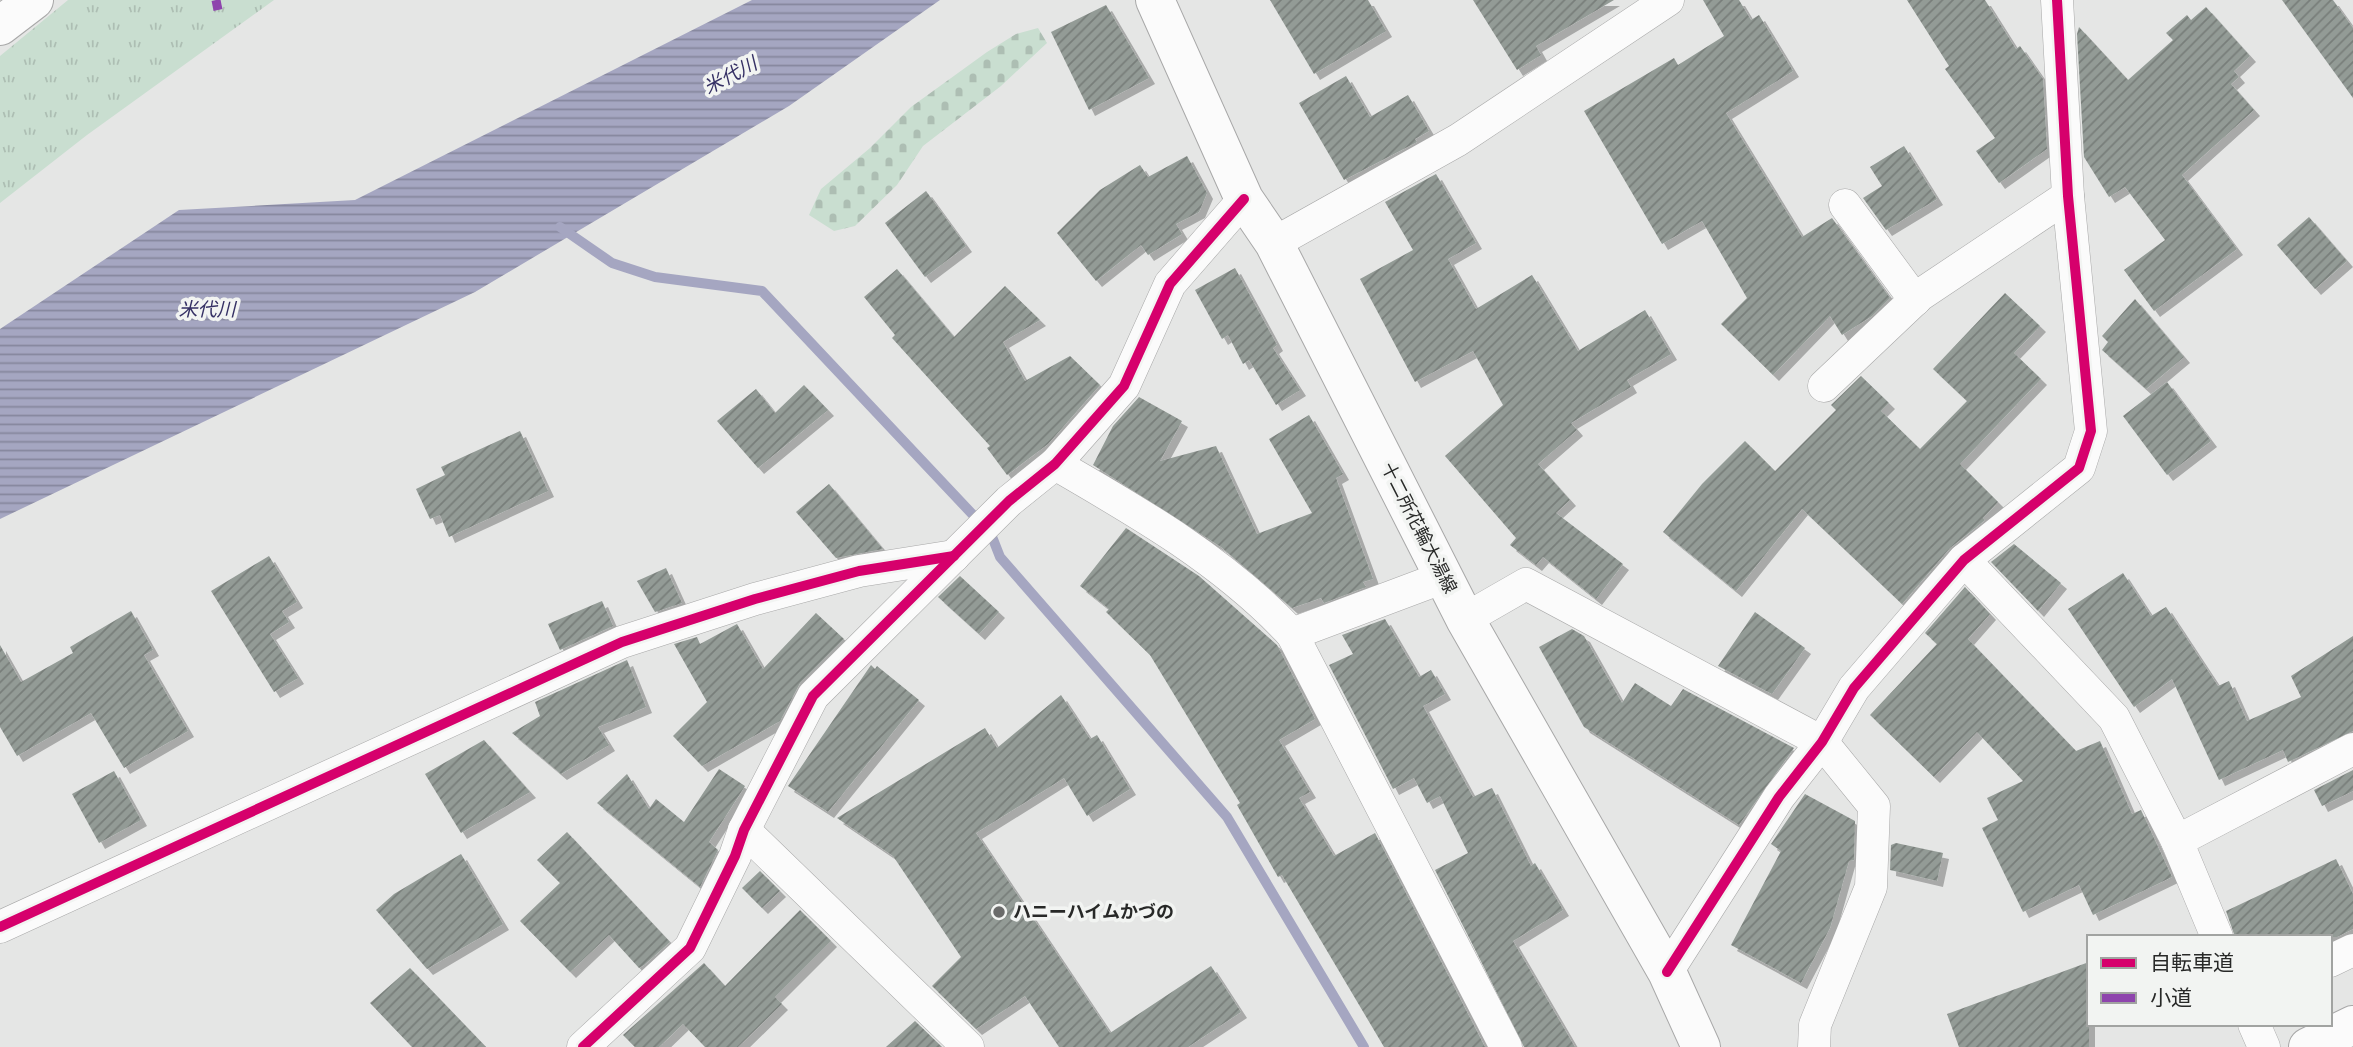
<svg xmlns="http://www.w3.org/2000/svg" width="2353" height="1047" font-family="Commissioner,'Noto Sans JP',sans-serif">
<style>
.cemetery{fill:url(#cemetery-stones)}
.park{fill:url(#park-tufts)}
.water{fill:url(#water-rules)}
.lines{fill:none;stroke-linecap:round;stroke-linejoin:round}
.stream{stroke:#a5a6c1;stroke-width:10}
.building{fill:url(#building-hatch);filter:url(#shadow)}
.minor-casing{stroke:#a8a8a8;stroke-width:33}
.tertiary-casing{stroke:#a8a8a8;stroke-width:40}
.secondary-casing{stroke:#a8a8a8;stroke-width:40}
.primary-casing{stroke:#a8a8a8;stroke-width:40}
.minor{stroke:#fbfbfb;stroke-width:32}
.tertiary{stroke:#fbfbfb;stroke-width:38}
.secondary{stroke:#fbfbfb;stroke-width:38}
.primary{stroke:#fbfbfb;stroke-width:38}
.quiet{stroke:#8e44ad;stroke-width:9;stroke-dasharray:18 9;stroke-linecap:butt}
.cycleway-casing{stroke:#f2f4f2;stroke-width:15}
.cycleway{stroke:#d6006c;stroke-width:10}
.poi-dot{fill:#6a6b6a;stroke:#f2f4f2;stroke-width:2.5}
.labels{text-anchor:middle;stroke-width:7;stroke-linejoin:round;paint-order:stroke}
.street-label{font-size:18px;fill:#282928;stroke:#f2f4f2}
.poi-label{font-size:18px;font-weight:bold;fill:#282928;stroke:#f2f4f2;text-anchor:start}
.water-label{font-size:19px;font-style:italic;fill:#363165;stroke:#f2f4f2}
</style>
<defs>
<pattern id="cemetery-stones" width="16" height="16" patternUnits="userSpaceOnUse" patternTransform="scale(1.75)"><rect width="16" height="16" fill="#c9ded0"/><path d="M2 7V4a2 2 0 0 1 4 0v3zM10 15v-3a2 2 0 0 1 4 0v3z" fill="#adbeb3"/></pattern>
<pattern id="park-tufts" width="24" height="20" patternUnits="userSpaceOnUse" patternTransform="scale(1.75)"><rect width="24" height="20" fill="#c9ded0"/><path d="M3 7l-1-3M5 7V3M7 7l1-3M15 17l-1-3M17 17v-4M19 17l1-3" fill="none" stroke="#adbeb3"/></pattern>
<pattern id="water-rules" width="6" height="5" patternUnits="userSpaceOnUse" patternTransform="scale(1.75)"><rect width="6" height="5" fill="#a5a6c1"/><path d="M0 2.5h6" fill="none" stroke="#86879d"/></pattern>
<pattern id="building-hatch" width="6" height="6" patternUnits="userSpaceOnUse" patternTransform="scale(1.75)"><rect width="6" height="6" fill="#939b96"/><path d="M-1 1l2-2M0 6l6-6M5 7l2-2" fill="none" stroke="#787e7a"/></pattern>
<filter id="shadow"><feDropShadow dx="6" dy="6" stdDeviation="0" flood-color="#0004"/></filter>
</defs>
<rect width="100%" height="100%" fill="#e5e6e5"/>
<polygon class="cemetery" points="1038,28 1047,43 1001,86 923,146 897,185 855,226 834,231 809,215 821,189 870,148 911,107 987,52 1016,34"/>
<polygon class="park" points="68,0 274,0 87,135 0,203 0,56"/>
<polygon class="water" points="752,0 940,0 789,106 475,292 0,519 0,329 179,210 355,200"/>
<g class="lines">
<polyline class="stream" points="560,227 612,263 655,277 762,291 991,534 1000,557 1227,817 1364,1047"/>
</g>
<g class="building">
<polygon points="1270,0 1368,0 1386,31 1314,74"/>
<polygon points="1473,0 1614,0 1536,46 1541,55 1517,70"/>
<polygon points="1703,0 1739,0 1751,20 1759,15 1793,71 1726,113 1802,237 1832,218 1890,298 1872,316 1842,335 1830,316 1773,375 1721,324 1747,298 1702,221 1662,244 1584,111 1674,58 1678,65 1724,36"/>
<polygon points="1907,0 1985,0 2016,49 2020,46 2043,79 2047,149 1999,183 1976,151 1995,138 1945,69 1949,66"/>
<polygon points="2282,0 2333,0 2353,28 2353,98"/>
<polygon points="1106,5 1149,78 1089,110 1051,32"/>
<polygon points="2206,7 2250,56 2234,71 2239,77 2231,84 2254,110 2182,175 2237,249 2154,311 2124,270 2165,240 2125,187 2109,197 2084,157 2077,34 2079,27 2128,80 2173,40 2166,33 2187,15 2191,20"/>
<polygon points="1346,76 1370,117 1408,95 1429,131 1415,139 1417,142 1344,180 1299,103"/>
<polygon points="1904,146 1937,199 1886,230 1863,198 1882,186 1870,167"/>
<polygon points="1187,156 1207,193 1199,212 1176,224 1182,234 1148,255 1141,245 1096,281 1057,233 1100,190 1140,165 1148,177"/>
<polygon points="1436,174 1476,243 1448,259 1476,309 1532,275 1578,351 1645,310 1671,354 1627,380 1631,387 1571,423 1577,430 1538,464 1570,500 1556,513 1623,564 1596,599 1543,557 1536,565 1510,545 1516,538 1445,456 1503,405 1473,351 1415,382 1360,279 1413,250 1385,202"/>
<polygon points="926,191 966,246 925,277 885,223"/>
<polygon points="2309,217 2347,261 2315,289 2277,245"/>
<polygon points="1235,268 1277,345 1273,348 1300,390 1276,405 1249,360 1243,364 1228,335 1222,339 1195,290"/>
<polygon points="897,269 954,337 1005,286 1040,320 1003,342 1025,381 1070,356 1100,385 1048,444 1007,475 987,448 990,446 892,338 895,335 864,297"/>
<polygon points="2005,293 2040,326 2014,353 2041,379 1960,464 1998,502 1983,518 1985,520 1950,548 1902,604 1802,509 1736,591 1663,532 1702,484 1745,441 1775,471 1836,410 1831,405 1861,376 1889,403 1881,411 1920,449 1967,401 1933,369"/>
<polygon points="2135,299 2184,357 2146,389 2102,350 2108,342 2102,336"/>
<polygon points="2167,382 2211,441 2167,475 2123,416"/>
<polygon points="804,385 828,410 758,468 717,421 756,389 775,413"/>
<polygon points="1139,397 1182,421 1160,461 1216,446 1257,534 1312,513 1269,439 1309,415 1343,474 1336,478 1373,579 1363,582 1366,587 1324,603 1321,598 1292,608 1221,547 1093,465 1113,426"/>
<polygon points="520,431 548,491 449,537 440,515 430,519 416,489 445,475 441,467"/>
<polygon points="829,484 883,549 836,558 796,512"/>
<polygon points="1126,528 1199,576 1277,645 1315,719 1279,740 1310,792 1299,798 1334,856 1375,833 1485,1047 1384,1047 1282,875 1278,877 1237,805 1240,803 1150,655 1106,612 1109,609 1080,586"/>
<polygon points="2014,544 2061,583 2038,611 1991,562"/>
<polygon points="269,556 297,602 282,611 289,622 270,634 298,678 274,692 211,591"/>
<polygon points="666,568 682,603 655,612 637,581"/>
<polygon points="2123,573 2151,616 2166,607 2218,686 2229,681 2247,721 2301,697 2291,676 2353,636 2353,731 2288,762 2283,750 2219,780 2172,679 2134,707 2068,609"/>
<polygon points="960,576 999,612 979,634 938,597"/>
<polygon points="1965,587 1990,614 1968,639 2076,751 2100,741 2132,814 2141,810 2172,877 2093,915 2079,885 2023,912 1982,828 1998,820 1987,798 2023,781 1977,732 1934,777 1870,715 1937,644 1925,633"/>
<polygon points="602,601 613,626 560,650 548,624"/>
<polygon points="131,611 153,650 144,655 188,731 124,768 91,713 17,756 0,727 0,645 21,682 73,653 70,647"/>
<polygon points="1755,612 1805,648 1772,694 1718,666"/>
<polygon points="816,613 844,639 800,683 780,721 702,766 673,736 707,702 674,644 697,637 700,644 737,624 763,669"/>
<polygon points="1385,619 1419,677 1431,670 1445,694 1423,706 1473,797 1492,788 1531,866 1535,863 1563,910 1513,941 1575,1047 1524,1047 1435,870 1468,853 1440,796 1427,803 1414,778 1393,789 1329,665 1353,654 1342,635"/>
<polygon points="1572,629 1584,636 1622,703 1635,683 1671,706 1683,689 1794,748 1739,825 1584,727 1539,647"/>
<polygon points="627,660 646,707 598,727 609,745 561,774 512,733 540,716 535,702"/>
<polygon points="871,665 875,669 877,666 919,700 828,812 788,786"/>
<polygon points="1061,695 1090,739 1097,735 1130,789 1087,816 1064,778 976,833 1110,1033 1211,966 1241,1012 1188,1047 1059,1047 1025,996 976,1029 932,986 961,957 893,856 837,818 985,728 997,748"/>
<polygon points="484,740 530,792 461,833 425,774"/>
<polygon points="719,769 745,786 709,842 718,850 700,887 597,803 627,774 649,809 656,799 684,822"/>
<polygon points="2353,770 2353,791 2322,806 2314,790"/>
<polygon points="114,771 141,820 99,843 72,794"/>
<polygon points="1805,794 1855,821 1854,860 1849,861 1830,928 1801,983 1731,945 1781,851 1771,844"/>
<polygon points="567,832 670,942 644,965 639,968 609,935 570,972 520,921 560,883 537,860"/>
<polygon points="1896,843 1943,853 1937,881 1890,870 1891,845"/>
<polygon points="461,854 503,924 427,969 376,910 394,894"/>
<polygon points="2336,859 2353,894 2353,929 2337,937 2235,937 2226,911"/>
<polygon points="760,871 780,891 762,908 742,888"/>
<polygon points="800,910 831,941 775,997 782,1004 738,1047 705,1047 683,1024 659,1047 635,1047 623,1035 704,963 725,986"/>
<polygon points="2089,962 2089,1047 1959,1047 1947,1014"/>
<polygon points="410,968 486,1047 412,1047 370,1003"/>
<polygon points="915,1021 942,1047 886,1047"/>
</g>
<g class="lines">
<g class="minor-casing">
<g id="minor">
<polyline points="1845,205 1915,300"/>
<polyline points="1274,243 1458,140 1668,0"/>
<polyline points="1824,386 1920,295 2068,196"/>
<path d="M1055,464C1140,513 1225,562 1292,634"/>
<polyline points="1964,560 2114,718 2177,841 2217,937"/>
<polyline points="1444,577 1292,634 1506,1047"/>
<polyline points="1465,619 1526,584 1822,742 1874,806 1871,887 1815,1025 1814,1047"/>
<polyline points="744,830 968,1047"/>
<polyline points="2177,841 2353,749"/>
<polyline points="0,927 622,642 755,599 859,571 954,556"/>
<polyline points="2330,961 2353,950"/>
<polyline points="1667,972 1779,797 1822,742 1854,688 1964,560 2079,468 2091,431 2068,196 2057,0"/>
<polyline points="2254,1024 2264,1047"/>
<polyline points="583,1047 690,948 735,856 744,830 813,696 1009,501 1055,464 1124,386 1170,284 1244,199"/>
</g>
</g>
<g class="tertiary-casing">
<polyline id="tertiary" points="0,26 34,0"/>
</g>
<g class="secondary-casing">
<polyline id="secondary" points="2308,1047 2353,1025"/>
</g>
<g class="primary-casing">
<polyline id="primary" points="1155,0 1244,199 1274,243 1465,619 1667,972 1701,1047"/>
</g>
<use href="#minor" class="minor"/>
<use href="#tertiary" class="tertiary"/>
<use href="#secondary" class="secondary"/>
<use href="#primary" class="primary"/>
<polyline class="quiet" points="216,0 218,10"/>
<g class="cycleway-casing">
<g id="cycleway">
<polyline points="0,927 622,642 755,599 859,571 954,556"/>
<polyline points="1667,972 1779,797 1822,742 1854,688 1964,560 2079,468 2091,431 2068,196 2057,0"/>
<polyline points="583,1047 690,948 735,856 744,830 813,696 1009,501 1055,464 1124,386 1170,284 1244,199"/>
</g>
</g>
<use href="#cycleway" class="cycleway"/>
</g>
<circle class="poi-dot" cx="999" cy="912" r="7"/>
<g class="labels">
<g class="street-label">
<text transform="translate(1419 528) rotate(63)" y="6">十二所花輪大湯線</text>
</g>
<g class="poi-label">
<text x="1013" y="918">ハニーハイムかづの</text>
</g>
<g class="water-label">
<text transform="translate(730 75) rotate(-28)" y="7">米代川</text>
<text x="207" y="316">米代川</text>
</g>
</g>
<rect x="2087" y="935" width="245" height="91" fill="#f2f4f2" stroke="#a1a3a1" stroke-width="2"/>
<rect x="2101" y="958" width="35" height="10" fill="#d6006c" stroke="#a1a3a1" stroke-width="2"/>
<text x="2150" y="970" font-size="21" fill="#282928">自転車道</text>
<rect x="2101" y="993" width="35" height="10" fill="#8e44ad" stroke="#a1a3a1" stroke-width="2"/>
<text x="2150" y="1005" font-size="21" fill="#282928">小道</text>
</svg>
